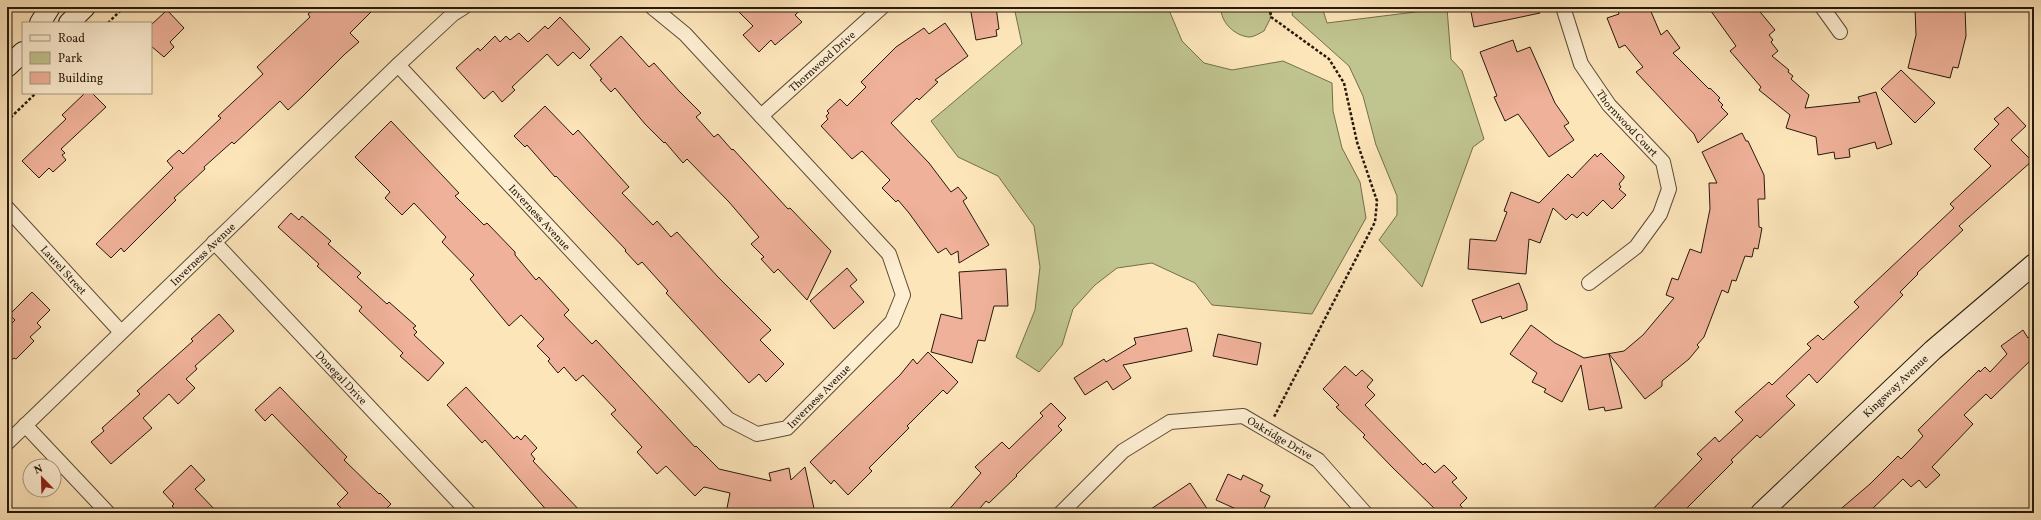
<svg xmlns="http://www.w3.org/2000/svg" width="2041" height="520" font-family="Vollkorn,serif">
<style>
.green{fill:#c0c48f;stroke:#736e4d}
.building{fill:#efb199;stroke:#26190b}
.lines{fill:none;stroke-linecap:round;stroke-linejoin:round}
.street-casing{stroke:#5c4c37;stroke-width:16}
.secondary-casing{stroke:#26190b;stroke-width:22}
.path{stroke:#26190b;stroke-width:2.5;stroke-dasharray:3 2;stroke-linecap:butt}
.street{stroke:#feeed2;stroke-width:14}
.secondary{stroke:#feeed2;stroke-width:20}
.labels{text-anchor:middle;stroke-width:4;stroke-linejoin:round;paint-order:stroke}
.street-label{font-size:11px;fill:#26190b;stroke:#feeed2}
</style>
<rect width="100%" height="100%" fill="#fde5ba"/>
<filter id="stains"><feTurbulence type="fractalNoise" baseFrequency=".005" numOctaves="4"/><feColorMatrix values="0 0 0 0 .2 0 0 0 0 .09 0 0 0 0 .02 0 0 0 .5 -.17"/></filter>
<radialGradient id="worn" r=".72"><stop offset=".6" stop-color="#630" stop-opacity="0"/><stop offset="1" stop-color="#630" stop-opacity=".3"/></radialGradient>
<g class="green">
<polygon points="1014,7 1169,7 1169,10 1182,41 1204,63 1232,70 1283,61 1332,83 1333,111 1342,148 1360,182 1366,218 1312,314 1212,305 1195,283 1152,263 1117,268 1095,285 1073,309 1062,345 1039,372 1016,357 1035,310 1040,267 1034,226 998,176 958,157 931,121 1022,44"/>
<path d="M1221,7H1267L1271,17L1264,31C1260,33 1254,37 1249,37C1235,36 1220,22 1221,7Z"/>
<polygon points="1294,7 1322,7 1327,23 1447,8 1451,59 1462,71 1484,139 1473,147 1422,287 1379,240 1397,215 1397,196 1376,145 1363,96 1349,66 1292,15"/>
</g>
<g class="building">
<polygon points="316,7 376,7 350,33 359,42 345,54 303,96 288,110 280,101 234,144 232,142 204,167 205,169 174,198 176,200 124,252 121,248 111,258 96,244 173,168 167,161 179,150 183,154 221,118 218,116 263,74 257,67 310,17 308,14"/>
<polygon points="734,7 804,7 795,15 802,22 775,45 771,40 759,52 743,35 753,26"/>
<polygon points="970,7 996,7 999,29 996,30 997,36 976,40"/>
<polygon points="1470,7 1539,7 1540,13 1474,27"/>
<polygon points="1617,7 1649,7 1661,35 1667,30 1680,48 1673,53 1709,89 1710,88 1720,98 1718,100 1723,105 1721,107 1728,114 1698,143 1694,134 1636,72 1643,67 1625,45 1619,48 1607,18 1619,14"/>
<polygon points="1708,7 1756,7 1775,30 1769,35 1773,40 1771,42 1778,51 1772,56 1789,70 1788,72 1793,76 1791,79 1809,95 1805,108 1860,102 1858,97 1876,92 1892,144 1877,149 1875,142 1849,149 1850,157 1835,159 1834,152 1818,155 1816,137 1786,128 1790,115 1759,90 1761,87 1730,51 1736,46"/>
<polygon points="1941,7 1965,7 1966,36 1958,68 1953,67 1950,78 1908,68 1916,35 1915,8"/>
<polygon points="167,10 184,28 170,42 174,47 164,57 151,46 151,25"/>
<polygon points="560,17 590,49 580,59 573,52 558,66 547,54 512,87 515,90 502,102 493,91 484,99 456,68 478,48 480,51 495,36 500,42 506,36 510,40 519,33 528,42 545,26 548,29"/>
<polygon points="945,23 968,56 935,80 938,82 919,100 917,98 891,123 929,163 951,192 958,187 967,198 963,201 989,245 959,263 958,251 951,255 946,248 938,253 909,213 898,200 896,202 882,188 890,180 862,151 852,159 821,126 828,119 826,116 829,113 827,111 840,99 847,106 866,87 861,82 896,47 924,28 929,34"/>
<polygon points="621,36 649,67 654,63 679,91 701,113 696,117 714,137 718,134 732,150 733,149 788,209 790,208 831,251 807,300 778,269 774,273 761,259 764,257 751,244 759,237 729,202 687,159 683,163 665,142 664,143 645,124 615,88 611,92 600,80 602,79 590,65"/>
<polygon points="1513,40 1517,52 1530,47 1555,103 1569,123 1564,126 1574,140 1549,157 1518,114 1505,121 1494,97 1497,96 1480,52"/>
<polygon points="1901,70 1935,103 1915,123 1881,89"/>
<polygon points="85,93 92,93 106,107 61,149 65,153 62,155 66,160 53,172 49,168 39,178 22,161 66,119 62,115"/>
<polygon points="545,106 573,135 578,130 602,157 629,187 622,193 653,225 657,221 671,237 677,232 718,277 771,330 760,340 784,364 766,382 759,374 749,383 666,293 668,291 642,262 638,265 625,251 626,250 556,176 555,177 527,145 525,147 514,136"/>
<polygon points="2008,107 2026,126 2011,140 2032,161 1959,226 1963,230 1917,273 1918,274 1900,292 1903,295 1817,383 1809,374 1786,396 1795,405 1760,438 1757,435 1731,460 1733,462 1682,513 1649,513 1702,459 1697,454 1715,437 1719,442 1743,420 1735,412 1769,382 1772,385 1811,348 1807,344 1818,335 1823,340 1859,307 1854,302 1954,208 1950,204 1991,166 1974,149 1999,124 1994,119"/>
<polygon points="391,121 459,193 455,196 484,225 487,223 515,252 515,255 536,280 539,277 569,310 564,315 592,344 596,340 695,447 696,446 719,469 771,481 769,473 789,468 791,480 805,467 815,513 726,513 730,493 704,487 695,496 666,466 657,474 637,452 642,447 611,414 616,410 583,375 576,381 564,367 558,373 548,361 550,359 537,346 544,339 521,315 509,326 470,279 474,275 442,242 446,237 414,203 402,215 385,198 390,192 355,157"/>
<polygon points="1742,133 1746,141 1748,141 1764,175 1765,199 1758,199 1759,227 1762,228 1758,249 1754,248 1752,257 1745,256 1736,281 1732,280 1728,293 1722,290 1704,337 1697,345 1699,347 1689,359 1662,381 1662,386 1645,399 1609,354 1622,408 1605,411 1604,407 1589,410 1581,365 1562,402 1544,392 1546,389 1532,382 1537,373 1510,354 1531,325 1555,343 1584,358 1624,351 1643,335 1674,298 1666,295 1672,278 1678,280 1690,249 1701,253 1710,209 1709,183 1717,183 1702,152"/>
<polygon points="1601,153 1624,176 1624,178 1619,184 1621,187 1619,189 1626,195 1612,209 1603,200 1587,216 1583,212 1577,218 1572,214 1566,220 1553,208 1540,243 1529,239 1526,274 1468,269 1470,239 1496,241 1507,212 1504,211 1511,192 1539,203 1568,174 1572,178 1595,154 1597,157"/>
<polygon points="291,213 299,220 302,216 331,241 328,244 361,273 357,277 387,304 389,302 416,326 413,328 417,332 414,335 444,363 428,381 400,356 403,353 359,311 362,307 317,266 319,264 278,227"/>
<polygon points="847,268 857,280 850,286 864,302 834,329 810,301"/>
<polygon points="1006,269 1008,306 994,306 985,341 978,340 972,363 931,352 941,314 962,319 959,272"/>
<polygon points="1519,283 1527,304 1527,310 1502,319 1501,316 1481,323 1472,300"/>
<polygon points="32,292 50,310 37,323 41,327 30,337 34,341 16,359 14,358 7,364 7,328 15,320 9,315"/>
<polygon points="219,314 234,331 195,366 197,369 186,379 195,388 178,404 169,394 143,418 152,428 111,464 91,442 104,431 102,428 140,394 137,391 193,341 191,339"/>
<polygon points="1187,328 1192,351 1123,365 1131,378 1113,390 1107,381 1085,395 1074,378 1104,359 1106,362 1136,344 1134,338"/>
<polygon points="2023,330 2028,338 2034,334 2034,357 1991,399 1986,394 1964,415 1973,424 1932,467 1940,475 1926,488 1919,480 1911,487 1903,479 1868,513 1836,513 1870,484 1898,456 1901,459 1912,448 1923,436 1918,430 1979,370 1980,372 1985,367 1990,372 2007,354 2001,346"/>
<polygon points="1218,334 1261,343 1257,365 1213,356"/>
<polygon points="928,352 958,382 947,394 943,390 907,426 909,428 869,468 872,471 848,495 834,480 831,484 810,462 900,375 913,359 917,364"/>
<polygon points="1345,366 1356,376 1362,370 1373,380 1367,387 1375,395 1365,405 1423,465 1425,463 1435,473 1444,465 1457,478 1452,482 1467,498 1460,505 1467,513 1439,513 1392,467 1363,437 1365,435 1336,407 1339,405 1323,389"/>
<polygon points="280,387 347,457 344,460 379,494 380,493 391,504 382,513 346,513 337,504 348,493 272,414 265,421 255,410"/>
<polygon points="466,387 514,439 517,436 521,440 525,435 537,448 531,454 535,459 533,461 582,513 549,513 485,440 482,443 447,405"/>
<polygon points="1051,403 1066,418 1058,426 1062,430 1016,475 1017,476 989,503 986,501 976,513 946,513 981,473 975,467 1002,442 1009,449 1043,416 1040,413"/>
<polygon points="191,465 205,480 195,489 218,513 179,513 172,506 174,504 163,492"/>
<polygon points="1228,474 1241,480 1243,475 1263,485 1260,491 1270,496 1262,513 1245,513 1216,500"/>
<polygon points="1190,483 1210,513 1145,513"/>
</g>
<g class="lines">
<g class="street-casing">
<g id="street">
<path id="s1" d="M1563,7L1581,64L1609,105L1663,162L1669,189L1660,214L1636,247L1589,283"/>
<polyline points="1822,7 1840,32"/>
<path id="s2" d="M398,65L728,419L757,434L787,428L892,322L903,295L889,254L685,34L652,7"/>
<path id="s3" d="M761,116L882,7"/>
<path id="s4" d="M7,208L120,331"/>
<path id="s5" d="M214,242L469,513"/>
<polyline points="25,425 108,513"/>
<path id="s6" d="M7,443L398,65L453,14L464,7"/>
<path id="s7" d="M1061,513L1123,451L1170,422L1243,416L1318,460L1365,513"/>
</g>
</g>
<g class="secondary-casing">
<g id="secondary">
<polyline points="40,23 50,7"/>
<polyline points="69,23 85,7"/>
<polyline points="7,67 23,52"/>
<path id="s8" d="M1761,513L1933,350L2034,264"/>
</g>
</g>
<g class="path">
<polyline points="1270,7 1271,17 1329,59 1344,83 1357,142 1377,201 1375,222 1274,417"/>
<polyline points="7,12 12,7"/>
<polyline points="108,23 124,7"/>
<polyline points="7,121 36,93"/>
</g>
<use href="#street" class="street"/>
<use href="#secondary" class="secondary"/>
</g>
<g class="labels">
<g class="street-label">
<text dy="4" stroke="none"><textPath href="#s3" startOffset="82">Thornwood Drive</textPath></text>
<text dy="4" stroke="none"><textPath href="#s1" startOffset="135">Thornwood Court</textPath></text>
<text dy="4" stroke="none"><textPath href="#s2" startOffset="208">Inverness Avenue</textPath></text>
<text dy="4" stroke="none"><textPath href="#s6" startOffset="272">Inverness Avenue</textPath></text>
<text dy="4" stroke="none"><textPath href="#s4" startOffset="84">Laurel Street</textPath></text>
<text dy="4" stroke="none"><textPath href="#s5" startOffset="186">Donegal Drive</textPath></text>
<text dy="4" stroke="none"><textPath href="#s8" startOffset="185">Kingsway Avenue</textPath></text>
<text dy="4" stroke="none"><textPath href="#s2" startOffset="592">Inverness Avenue</textPath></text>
<text dy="4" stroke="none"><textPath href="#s7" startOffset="259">Oakridge Drive</textPath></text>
</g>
</g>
<rect width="2041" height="520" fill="none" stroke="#fde5ba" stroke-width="24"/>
<rect x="8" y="8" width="2025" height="504" fill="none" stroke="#26190b" stroke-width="2"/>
<rect x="12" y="12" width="2017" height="496" fill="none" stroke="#26190b"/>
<rect x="22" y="22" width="130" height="72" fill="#feeed2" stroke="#a89982"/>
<rect x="30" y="35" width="20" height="6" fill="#feeed2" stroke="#a89982"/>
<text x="58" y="42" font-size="12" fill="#26190b">Road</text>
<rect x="30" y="52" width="20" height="12" fill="#c0c48f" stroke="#a89982"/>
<text x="58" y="62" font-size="12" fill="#26190b">Park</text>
<rect x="30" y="72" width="20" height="12" fill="#efb199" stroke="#a89982"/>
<text x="58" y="82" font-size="12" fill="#26190b">Building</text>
<g transform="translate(42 478) rotate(337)"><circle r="19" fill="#feeed2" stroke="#a89982"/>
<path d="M0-3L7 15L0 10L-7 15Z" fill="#8f2418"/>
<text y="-6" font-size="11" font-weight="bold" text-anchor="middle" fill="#26190b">N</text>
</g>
<rect width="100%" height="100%" filter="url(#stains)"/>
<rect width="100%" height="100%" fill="url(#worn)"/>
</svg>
